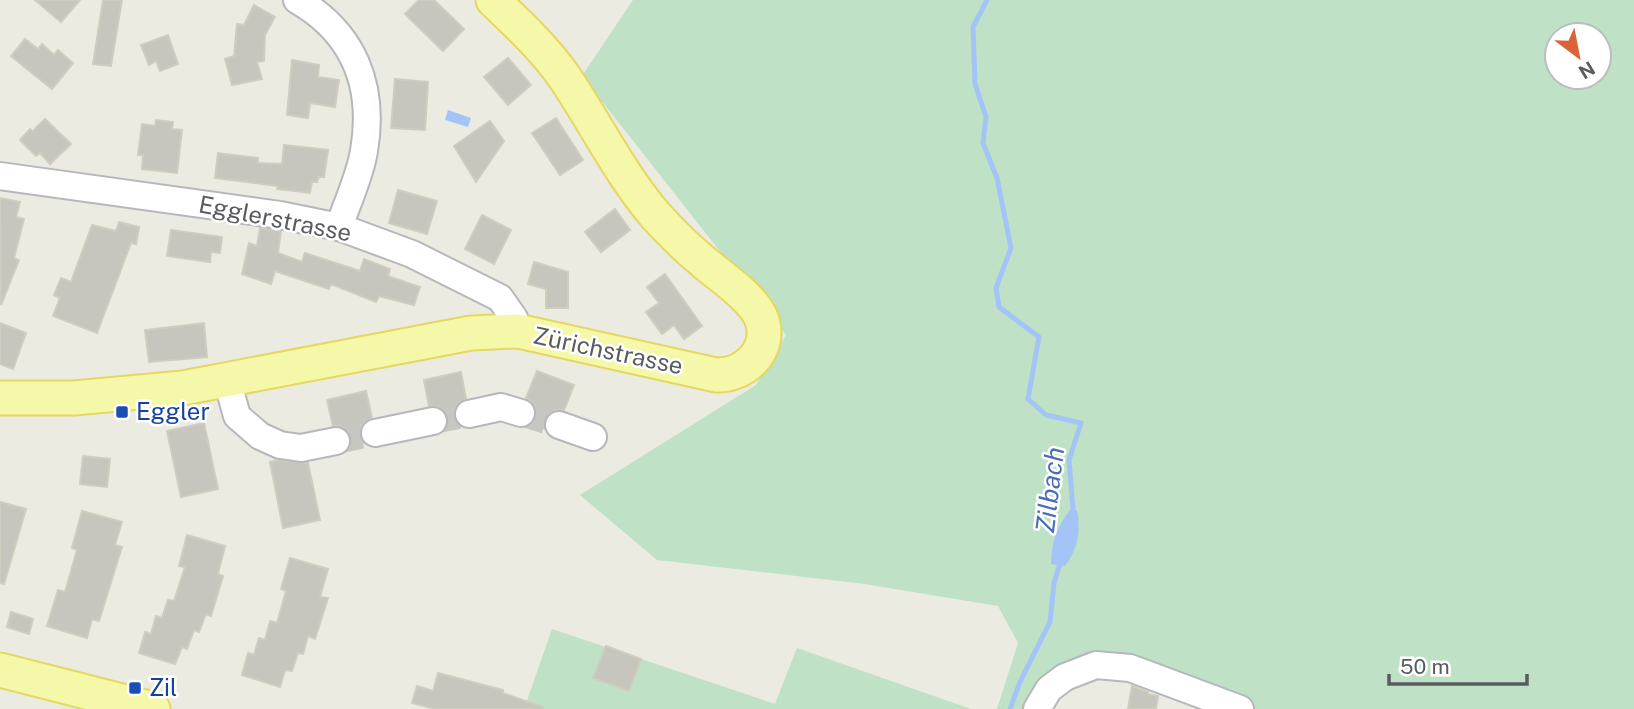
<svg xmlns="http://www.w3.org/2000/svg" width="1634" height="709" font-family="'Public Sans',sans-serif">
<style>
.green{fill:#bfe1c5;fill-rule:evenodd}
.water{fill:#a4c4f7}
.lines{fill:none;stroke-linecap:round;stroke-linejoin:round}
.stream{stroke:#a4c4f7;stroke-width:5}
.building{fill:#c6c5be;stroke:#cfcdc0;stroke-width:2}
.minor-tunnel{stroke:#c6c7c1;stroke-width:26;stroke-dasharray:26 13;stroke-linecap:butt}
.minor-casing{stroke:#b6b7bc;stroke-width:30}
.major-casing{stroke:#e5d860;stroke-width:37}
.minor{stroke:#fff;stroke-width:26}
.major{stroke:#f6f8a9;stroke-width:33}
.transit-dot{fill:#1a4fb4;stroke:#fff;stroke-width:2.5}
.labels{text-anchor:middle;stroke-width:5;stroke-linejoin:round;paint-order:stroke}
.street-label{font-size:24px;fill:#595b60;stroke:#fff}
.transit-label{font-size:24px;fill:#164399;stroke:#fff;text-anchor:start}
.water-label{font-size:26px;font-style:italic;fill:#4a6cb8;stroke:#fff}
</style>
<rect width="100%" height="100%" fill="#ebebe1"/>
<g class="green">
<path d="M633,0H1634V709H1240L1096,665L1037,709H997L1018,643L998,606L865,584L657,560L580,495L756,385L786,335L582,76ZM1557,35H1599V77H1557Z"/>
<polygon points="552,629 775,704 797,648 971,709 524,709"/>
</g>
<g class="water">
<polygon points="448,110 471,118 468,127 445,120"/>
<path d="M1070,510H1077C1081,531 1078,549 1065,566L1051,564C1051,542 1057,527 1070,510Z"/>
</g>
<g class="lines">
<g class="stream">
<polyline points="987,0 973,27 975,84 986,117 983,143 997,178 1011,248 996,288 999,307 1039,337 1028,399 1046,415 1081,423 1069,460 1073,509 1071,516"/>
<polyline points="1010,709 1020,682 1050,622 1054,583 1061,560"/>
</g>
</g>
<g class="building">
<polygon points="35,0 80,0 61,22"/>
<polygon points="103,0 122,0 111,66 93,64"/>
<polygon points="419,0 434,0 464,29 443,51 405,14"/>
<polygon points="254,5 275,17 265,35 264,61 257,62 262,79 232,85 225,59 234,56 237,24 244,25"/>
<polygon points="168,35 178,64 160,71 156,61 149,65 141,45"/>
<polygon points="25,39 38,49 42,44 54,55 58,50 73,63 52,89 11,56"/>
<polygon points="508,58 531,85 508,105 484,77"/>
<polygon points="292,60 319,65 318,77 339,80 335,107 310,103 308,118 287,115"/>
<polygon points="395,79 428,82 425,130 391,128"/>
<polygon points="556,118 583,160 560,175 532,133"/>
<polygon points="45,119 71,144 50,164 40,153 36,156 20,140 30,129 33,131"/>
<polygon points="156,120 173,122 172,129 182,130 177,173 142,169 143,155 138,155 142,124 155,126"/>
<polygon points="490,121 504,141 476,182 454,146"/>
<polygon points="284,145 328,150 324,177 319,177 317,182 312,182 310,193 277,189 278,186 215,178 218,153 258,158 258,163 282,164"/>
<polygon points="398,190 437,201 427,234 389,223"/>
<polygon points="0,198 20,202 16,217 24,219 14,258 19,260 1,305"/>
<polygon points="615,209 630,230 601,252 585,232"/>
<polygon points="482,215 511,230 494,264 465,249"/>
<polygon points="119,222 139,227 136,244 131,243 97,333 53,316 60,298 54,295 61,278 71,282 92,225 116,231"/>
<polygon points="260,228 281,231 278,253 302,262 305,253 360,271 364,259 390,269 388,276 420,287 414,305 379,296 376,302 331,284 329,289 275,271 271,284 242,274 249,243 257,246"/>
<polygon points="171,230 222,237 220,253 211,252 210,262 167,256"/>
<polygon points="534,262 568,272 568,308 546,308 546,289 528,284"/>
<polygon points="665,274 702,326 684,339 674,325 662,334 646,312 659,303 647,287"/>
<polygon points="0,323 26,333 13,369 0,364"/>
<polygon points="204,323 207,357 149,362 145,330"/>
<polygon points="537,371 574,385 564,410 555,410 548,414 544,420 544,428 532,424 536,417 536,410 533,403 526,398"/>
<polygon points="461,372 466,399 459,402 454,409 454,417 457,424 448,426 448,418 445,411 439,406 429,406 424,380"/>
<polygon points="366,391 372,418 365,421 360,427 360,436 363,443 351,446 351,437 347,430 340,426 333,426 327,400"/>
<polygon points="204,423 218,489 181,497 167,431"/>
<polygon points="83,456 110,459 107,487 80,484"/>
<polygon points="277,460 308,463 320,520 283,528 270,462"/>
<polygon points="0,502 26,509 4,584 0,583"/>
<polygon points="82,511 122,522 115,545 122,547 99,621 92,619 87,638 47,626 58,590 65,592 77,550 72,548"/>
<polygon points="187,535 225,546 218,574 223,576 211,616 206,614 199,632 194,630 187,649 182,647 175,664 139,653 145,632 151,634 156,616 162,618 168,600 174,601 185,567 179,566"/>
<polygon points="290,558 328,569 320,597 328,598 315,639 308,636 303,654 298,653 292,671 285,670 280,687 242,675 248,653 254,655 259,638 265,640 270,621 277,623 286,591 281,589"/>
<polygon points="11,612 33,619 29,634 7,627"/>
<polygon points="606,646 641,659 629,691 593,678"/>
<polygon points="438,673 503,690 503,693 543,707 542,709 435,709 412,703 417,686 433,691"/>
<polygon points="1132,686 1148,692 1148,694 1158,696 1156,709 1128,709"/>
</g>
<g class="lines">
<g class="minor-tunnel">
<polyline points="521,413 559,425"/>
<polyline points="433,421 469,414"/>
<polyline points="336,441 375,433"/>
</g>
<g class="minor-casing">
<g id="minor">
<path d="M297,0C354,33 375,86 364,151C360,176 347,203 339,227"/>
<polyline points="0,176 280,215 339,227 412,254 500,298 514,318 518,331"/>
<polyline points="227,380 237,416 260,436 280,445 301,448 336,441"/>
<polyline points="469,414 501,407 521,413"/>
<polyline points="559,425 593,437"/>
<polyline points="375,433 433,421"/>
<polyline points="1037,709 1049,689 1065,677 1096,665 1130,668 1240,709"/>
</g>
</g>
<g class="major-casing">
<g id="major">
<path d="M0,398H74L183,388L471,333L518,331L716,375C744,376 772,351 762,320C754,297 716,274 698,257C683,245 669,230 656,216C620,174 596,124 565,78C545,49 519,25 493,0"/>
<polyline points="0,670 153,709"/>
</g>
</g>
<use href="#minor" class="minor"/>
<use href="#major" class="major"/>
</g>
<g class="transit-dot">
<rect x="115" y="405" width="14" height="14" rx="3.5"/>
<rect x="128" y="681" width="14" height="14" rx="3.5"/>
</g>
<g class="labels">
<g class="street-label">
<text transform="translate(275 219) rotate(11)" y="8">Egglerstrasse</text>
<text transform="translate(608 351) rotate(12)" y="8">Zürichstrasse</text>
</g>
<g class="transit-label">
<text x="136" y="420">Eggler</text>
<text x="149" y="696">Zil</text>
</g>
<g class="water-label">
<text transform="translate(1050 490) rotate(-83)" y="9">Zilbach</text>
</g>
</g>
<g transform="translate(1578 56) rotate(148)"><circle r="33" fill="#ffffff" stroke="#bdbdbf" stroke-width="2"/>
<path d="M0-5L12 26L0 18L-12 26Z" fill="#da6238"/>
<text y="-10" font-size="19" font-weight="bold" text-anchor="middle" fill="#595b60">N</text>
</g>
<path d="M1389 674v10h138v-10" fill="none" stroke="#595b60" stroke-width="3.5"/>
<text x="1400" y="674" font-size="21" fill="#595b60" stroke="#ffffff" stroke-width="5" paint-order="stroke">50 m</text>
</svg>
